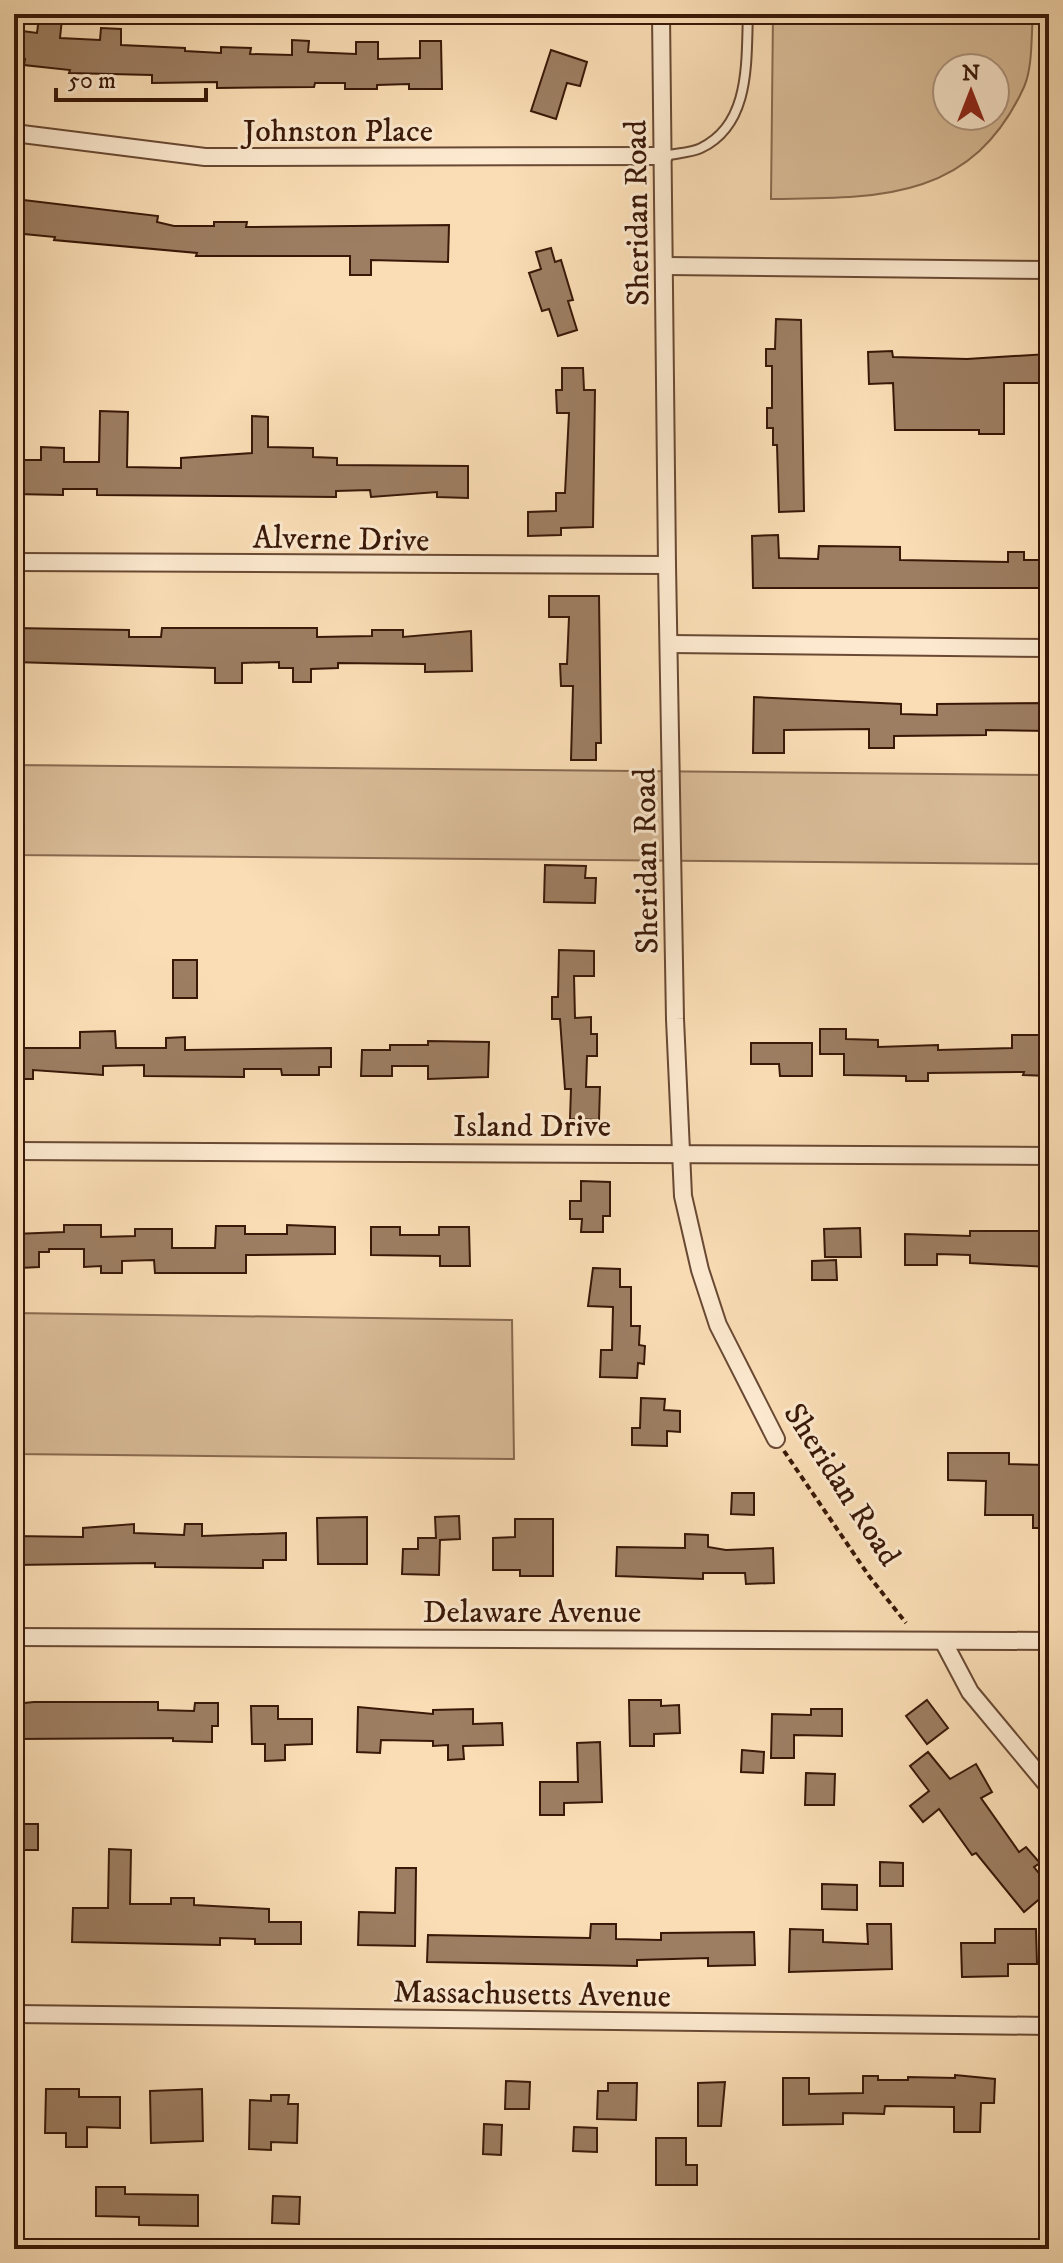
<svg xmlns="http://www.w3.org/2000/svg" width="1063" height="2263" font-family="'IM FELL DW Pica',serif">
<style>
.green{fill:#d9bc98;stroke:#896a50;stroke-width:2;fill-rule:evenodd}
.building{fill:#9d7e62;stroke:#391808;stroke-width:2}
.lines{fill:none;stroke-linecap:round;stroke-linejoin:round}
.lane-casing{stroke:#694933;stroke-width:12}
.street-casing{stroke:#694933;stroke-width:20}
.path{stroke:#391808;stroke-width:4;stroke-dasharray:6 4;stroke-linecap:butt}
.lane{stroke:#fce9cf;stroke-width:8}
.street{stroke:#fce9cf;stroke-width:16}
.labels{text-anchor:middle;stroke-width:6;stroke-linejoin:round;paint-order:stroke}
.street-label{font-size:32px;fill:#391808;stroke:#fce9cf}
</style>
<rect width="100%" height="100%" fill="#faddb5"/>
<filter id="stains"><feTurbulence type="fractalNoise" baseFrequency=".0025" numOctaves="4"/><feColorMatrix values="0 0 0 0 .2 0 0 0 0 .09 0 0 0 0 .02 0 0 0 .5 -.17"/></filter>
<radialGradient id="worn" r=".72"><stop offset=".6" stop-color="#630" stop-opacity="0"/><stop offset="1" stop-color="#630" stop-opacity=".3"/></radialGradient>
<g class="green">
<path d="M773,14H1033C1031,35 1033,67 1024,87C972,201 879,198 771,199ZM947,68H995V116H947Z"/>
<polygon points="14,765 1049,775 1049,864 14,855"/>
<polygon points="14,1313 512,1320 514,1459 14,1454"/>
</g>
<g class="building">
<polygon points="39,17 62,19 60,38 100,40 101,28 121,29 121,45 185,48 185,51 221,53 221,47 251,48 250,54 292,55 292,40 309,41 308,52 356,54 356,42 378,42 378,59 420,58 420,41 441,41 442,89 409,89 409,84 377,85 377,89 345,89 345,83 315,83 314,87 217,88 217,82 152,83 152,75 69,73 70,70 24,65 25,59 14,58 14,30 37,33"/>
<polygon points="551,50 587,62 580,86 567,83 556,119 531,111"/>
<polygon points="15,199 158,216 157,222 174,226 214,226 214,222 247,222 246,227 449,225 448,262 371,260 371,275 350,275 350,256 196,256 197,253 54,240 55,237 14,233"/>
<polygon points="551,248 555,262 561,260 573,300 568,301 577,330 558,336 549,309 542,311 529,273 541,269 536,252"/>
<polygon points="776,319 801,320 804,511 779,512 777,445 773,445 773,428 767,428 767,408 772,408 772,366 766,366 766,349 775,349"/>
<polygon points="892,351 893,357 967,359 1048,354 1048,383 1004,383 1004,434 979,434 979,430 895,430 893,383 869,384 868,352"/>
<polygon points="562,368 583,368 584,390 595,390 593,527 561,528 561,535 528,536 528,512 556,511 556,493 565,493 569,413 557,413 556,390 562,390"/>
<polygon points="100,411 128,412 127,467 181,468 181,458 252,453 252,416 268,417 268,447 313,448 313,457 337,458 337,465 468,466 468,498 437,497 437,492 371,497 370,490 336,491 336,497 97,495 97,489 63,489 63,495 14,494 14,460 41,460 41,447 64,448 64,462 99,462"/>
<polygon points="778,535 779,558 818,559 819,546 900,547 900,560 1008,562 1008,552 1024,552 1024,560 1049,560 1049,588 753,588 752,536"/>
<polygon points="549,596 599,596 601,743 596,743 596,760 571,760 573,686 561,686 560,664 567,664 569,617 549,617"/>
<polygon points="14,628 129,630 129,637 161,637 162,628 317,628 317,637 372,636 372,630 403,630 403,637 471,631 472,671 425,672 425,664 338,663 338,668 311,669 311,682 293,682 293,668 279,668 279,662 242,663 242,683 215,683 215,668 14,662"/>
<polygon points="754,697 901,704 901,714 937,715 937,704 1049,703 1049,731 986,730 986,735 894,736 894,748 869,748 869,729 784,730 784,753 753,753"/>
<polygon points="545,865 586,866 585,878 596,878 595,903 544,902"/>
<polygon points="559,950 594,951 594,976 574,976 575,1018 591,1017 591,1034 597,1034 597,1056 587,1056 586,1087 600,1087 599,1120 570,1119 571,1089 565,1089 560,1019 552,1019 552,997 558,997"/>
<rect x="173" y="960" width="24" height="38"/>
<polygon points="820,1029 846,1029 846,1039 878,1040 878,1047 938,1045 938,1050 1012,1048 1012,1035 1039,1035 1039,1048 1049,1049 1049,1076 1023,1075 1024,1072 928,1073 928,1081 906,1081 906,1076 844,1075 844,1054 820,1054"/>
<polygon points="115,1031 116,1048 166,1048 166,1038 185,1037 185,1050 331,1048 331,1067 319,1067 319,1075 282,1075 281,1069 244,1069 244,1077 144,1076 144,1065 103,1066 103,1075 33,1070 33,1079 16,1079 14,1048 80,1048 80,1032"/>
<polygon points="428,1041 489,1042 488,1077 428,1079 428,1066 392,1066 392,1076 361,1076 362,1050 390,1050 390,1045 428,1045"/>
<polygon points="751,1043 812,1043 812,1076 780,1076 779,1064 751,1064"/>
<polygon points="581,1181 610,1182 610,1216 603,1216 603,1232 581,1232 582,1219 570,1219 570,1201 581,1201"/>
<polygon points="64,1225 101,1225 101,1237 135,1236 135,1229 172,1229 172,1248 215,1248 216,1226 245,1226 245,1234 287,1234 287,1225 335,1227 335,1254 246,1255 246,1273 155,1273 154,1260 122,1261 122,1273 101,1273 101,1266 84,1267 84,1249 49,1249 49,1252 39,1252 39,1267 20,1268 20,1254 14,1255 14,1234 64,1232"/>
<polygon points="371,1227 400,1227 400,1235 439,1235 439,1227 469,1227 470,1266 440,1266 440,1256 371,1255"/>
<polygon points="860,1228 861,1257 825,1257 824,1229"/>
<polygon points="970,1231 1049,1231 1049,1267 970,1263 970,1255 937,1254 937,1265 905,1265 905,1234 970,1236"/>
<polygon points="836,1260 837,1280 812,1280 812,1261"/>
<polygon points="593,1268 620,1269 620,1287 631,1287 631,1326 640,1326 639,1345 645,1346 644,1364 638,1363 637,1378 600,1377 601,1350 612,1350 613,1307 588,1306"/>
<polygon points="641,1398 665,1399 664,1410 680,1411 680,1432 667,1431 667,1446 632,1445 632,1428 640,1428"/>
<polygon points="948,1453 1009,1453 1009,1464 1045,1465 1049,1528 1033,1528 1033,1515 985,1515 986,1481 948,1480"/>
<polygon points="732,1493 754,1493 754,1515 731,1514"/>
<polygon points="459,1516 460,1539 440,1540 439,1575 402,1574 403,1549 418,1549 418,1538 436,1538 435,1517"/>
<polygon points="367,1517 367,1564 318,1564 317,1518"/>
<polygon points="515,1519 553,1519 553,1576 520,1576 520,1570 493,1570 493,1538 515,1537"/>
<polygon points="134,1524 134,1533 184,1535 185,1524 202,1524 202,1536 286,1533 286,1560 263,1560 263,1568 155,1567 155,1563 14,1565 14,1536 83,1537 83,1528"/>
<polygon points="685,1534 708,1535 708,1547 726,1550 773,1548 774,1583 746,1584 745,1573 703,1573 703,1579 616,1576 617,1547 685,1548"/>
<polygon points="629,1700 661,1700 661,1706 679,1705 680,1733 654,1734 654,1746 630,1746"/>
<polygon points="927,1700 948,1728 927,1744 906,1716"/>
<polygon points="34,1702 158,1702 158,1710 194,1711 195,1703 218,1703 218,1726 212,1726 212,1742 173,1741 173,1738 14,1739 14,1704"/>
<polygon points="251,1706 278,1706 278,1719 312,1719 312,1744 285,1745 285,1760 265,1761 265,1744 252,1744"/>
<polygon points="358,1707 433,1714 433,1710 473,1709 473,1724 502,1723 503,1745 463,1746 464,1759 448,1760 448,1745 433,1746 433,1741 381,1740 380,1753 357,1752"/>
<polygon points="811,1709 842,1709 842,1736 794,1735 794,1758 771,1758 772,1714 811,1715"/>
<polygon points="600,1742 602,1802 564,1803 564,1815 540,1815 540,1782 578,1782 577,1743"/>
<polygon points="742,1750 764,1752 763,1773 741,1772"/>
<polygon points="928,1752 950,1779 976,1764 992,1792 981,1798 1019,1852 1026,1847 1040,1863 1034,1867 1049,1886 1049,1891 1024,1912 976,1853 972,1855 939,1809 923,1822 910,1806 929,1791 910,1766"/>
<polygon points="806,1773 835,1774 834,1805 805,1805"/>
<rect x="14" y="1824" width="24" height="26"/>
<polygon points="109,1849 131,1850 130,1904 171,1904 171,1898 194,1898 194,1905 269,1909 269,1922 301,1922 301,1944 255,1944 255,1939 220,1938 220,1945 72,1942 73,1908 108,1908"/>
<polygon points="880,1862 903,1863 903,1886 880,1886"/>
<polygon points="396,1868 416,1868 415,1946 358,1945 359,1912 395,1913"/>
<polygon points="822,1884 857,1885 857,1910 822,1909"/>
<polygon points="591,1924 616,1924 616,1939 661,1940 661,1933 754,1932 755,1965 708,1966 708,1958 637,1960 637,1966 427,1962 428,1935 590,1938"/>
<polygon points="867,1924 891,1924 892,1969 789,1972 790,1929 823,1930 823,1942 868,1944"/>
<polygon points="995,1929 1036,1929 1037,1964 1008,1964 1008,1976 962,1977 961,1943 995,1943"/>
<polygon points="955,2075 995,2079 994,2103 981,2103 980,2132 954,2132 954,2107 885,2106 884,2114 843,2113 843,2124 783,2125 783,2078 809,2078 809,2094 863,2093 863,2076 878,2076 878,2080 908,2080 908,2077 955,2078"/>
<polygon points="506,2081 530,2082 529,2109 505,2109"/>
<polygon points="725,2082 721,2126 698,2126 698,2083"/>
<polygon points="608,2083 637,2083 636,2120 597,2119 598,2091 608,2091"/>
<polygon points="46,2089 79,2089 79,2097 120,2097 120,2128 87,2127 87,2147 66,2147 66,2133 45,2133"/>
<polygon points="202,2089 203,2141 151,2143 150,2091"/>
<polygon points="271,2095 289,2095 288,2104 298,2104 297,2143 271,2142 271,2150 249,2149 250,2100 271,2101"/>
<polygon points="484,2124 502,2125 501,2155 483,2154"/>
<polygon points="574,2127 597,2128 597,2152 573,2151"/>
<polygon points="656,2138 686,2138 686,2165 697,2165 697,2185 656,2185"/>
<polygon points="96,2187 125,2187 125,2194 198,2195 198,2226 139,2225 139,2217 96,2216"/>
<polygon points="273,2196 300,2197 299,2224 272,2223"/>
</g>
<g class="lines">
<g class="lane-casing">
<path id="lane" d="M664,156C676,153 691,153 701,148C751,124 746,61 748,14"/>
</g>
<g class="street-casing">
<g id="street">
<polyline points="661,14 667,565 675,1019 683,1196 700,1270 718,1325 776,1439"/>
<polyline points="14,133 205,157 664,156"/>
<polyline points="666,266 1049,270"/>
<polyline points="14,562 667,565"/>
<polyline points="670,644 1049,648"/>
<polyline points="14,1151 1049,1156"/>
<polyline points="14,1637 1049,1641"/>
<polyline points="943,1641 970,1692 1049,1787"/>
<polyline points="14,2014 1049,2026"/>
</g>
</g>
<polyline class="path" points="784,1451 869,1576 906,1623"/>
<use href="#lane" class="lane"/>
<use href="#street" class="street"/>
</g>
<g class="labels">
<g class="street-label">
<text x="338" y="141">Johnston Place</text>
<text transform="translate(636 213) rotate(-91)" y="11">Sheridan Road</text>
<text transform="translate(341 538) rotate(1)" y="11">Alverne Drive</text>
<text transform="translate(645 861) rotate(-91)" y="11">Sheridan Road</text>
<text x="532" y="1136">Island Drive</text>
<text transform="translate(843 1484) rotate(57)" y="11">Sheridan Road</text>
<text x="532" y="1622">Delaware Avenue</text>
<text transform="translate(532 1993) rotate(1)" y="11">Massachusetts Avenue</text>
</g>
</g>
<rect width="1063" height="2263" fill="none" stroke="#faddb5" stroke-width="48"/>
<rect x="16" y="16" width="1031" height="2231" fill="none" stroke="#391808" stroke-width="4"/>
<rect x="24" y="24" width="1015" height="2215" fill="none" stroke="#391808" stroke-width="2"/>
<g transform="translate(971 92)"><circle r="38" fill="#fce9cf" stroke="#ae957f" stroke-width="2"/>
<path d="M0-6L14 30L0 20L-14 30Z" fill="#8f2418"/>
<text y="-12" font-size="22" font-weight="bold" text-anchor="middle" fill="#391808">N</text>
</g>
<path d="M56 88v12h150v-12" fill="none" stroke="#391808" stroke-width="4"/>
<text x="68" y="88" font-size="24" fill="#391808" stroke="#fce9cf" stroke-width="6" paint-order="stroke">50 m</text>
<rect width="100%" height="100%" filter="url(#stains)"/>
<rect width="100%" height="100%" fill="url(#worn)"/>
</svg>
